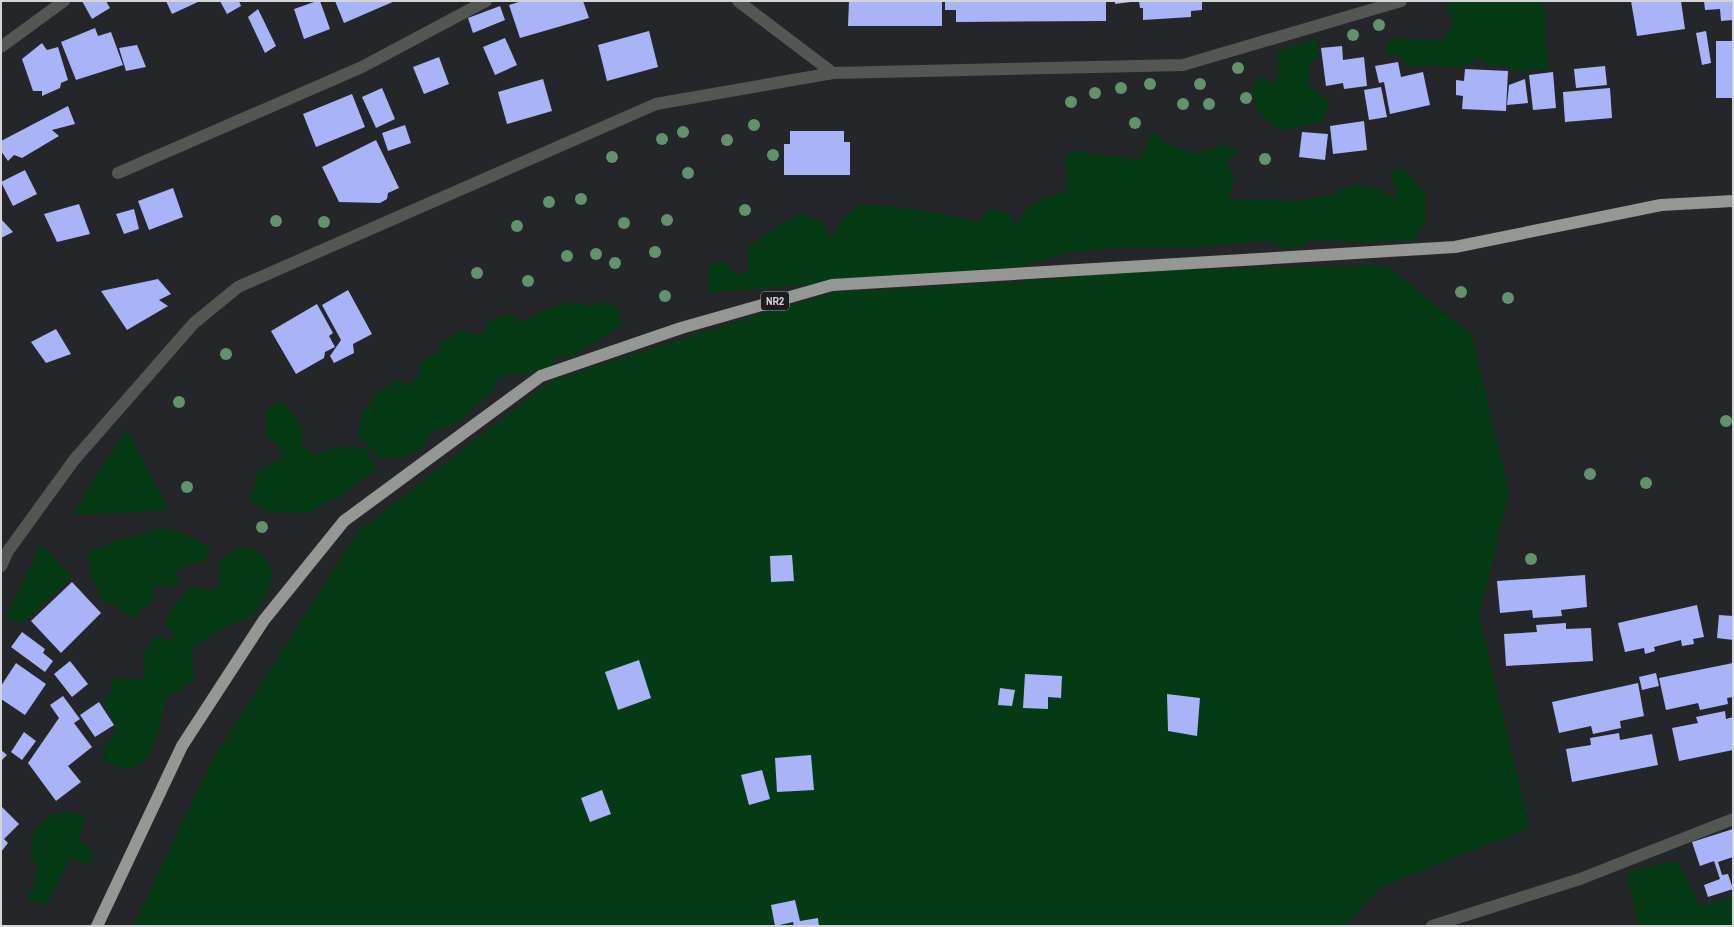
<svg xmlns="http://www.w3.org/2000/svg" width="1734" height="927" font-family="'Archivo Narrow',sans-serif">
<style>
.green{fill:#053b14}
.building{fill:#a9b4f8}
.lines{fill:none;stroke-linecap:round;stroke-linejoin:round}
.minor{stroke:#545654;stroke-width:12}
.highway{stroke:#949794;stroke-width:12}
.tree{fill:#63916b}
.labels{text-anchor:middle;stroke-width:4;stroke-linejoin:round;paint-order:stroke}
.shield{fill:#1c1c1f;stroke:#9d9ea0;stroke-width:1}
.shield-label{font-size:11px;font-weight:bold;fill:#d4d5d7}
</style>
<rect width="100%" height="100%" fill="#252629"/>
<g class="green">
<polygon points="1450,1 1540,1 1546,15 1546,41 1549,69 1516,72 1505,66 1486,66 1479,56 1469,64 1455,68 1438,66 1407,66 1401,56 1386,55 1388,40 1399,38 1443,41 1453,23 1445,6"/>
<path d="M1317,39L1318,58L1310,63L1308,84L1330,102L1323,122L1280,130C1261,118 1248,103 1255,79L1265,78L1276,85L1279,67L1277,53L1285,48Z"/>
<polygon points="1153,133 1169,145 1198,153 1222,145 1239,148 1226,163 1234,177 1229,199 1244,201 1269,199 1293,202 1322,197 1358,184 1382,190 1398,200 1390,172 1403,167 1426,195 1426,219 1414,240 1367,243 1311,239 1304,247 1286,249 1269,241 1201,247 1124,247 1072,252 1024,266 708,293 710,265 723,262 737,275 748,271 750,245 801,212 821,222 832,239 843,219 859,205 892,206 913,209 980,222 987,209 1011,214 1018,224 1027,206 1069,189 1065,160 1071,151 1139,160"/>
<polygon points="1386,265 1472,335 1509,492 1479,616 1530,828 1381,887 1344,926 133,926 211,762 358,532 552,380 832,292 999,283 1160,270"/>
<polygon points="602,301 618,308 622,325 570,358 555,356 554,365 535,373 503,376 495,380 493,391 456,425 432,431 423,448 403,458 378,458 365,442 358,436 361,417 372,400 389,384 396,381 410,383 420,374 419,364 433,355 440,354 439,344 460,330 475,335 485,331 489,320 511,314 522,323 546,309 570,302 591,307"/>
<polygon points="283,402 303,428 301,443 314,455 335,447 365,447 377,469 337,499 329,500 311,513 267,511 250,501 258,471 283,457 277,445 267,436 266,426 267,408"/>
<polygon points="127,430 169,510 74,515 97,473"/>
<polygon points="164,527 181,532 212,548 204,561 192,563 174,572 180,582 170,586 154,586 153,601 147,606 140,608 140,615 132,618 114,605 104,602 91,575 89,552 110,543"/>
<polygon points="41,544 72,577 22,624 6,617"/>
<path d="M244,547C256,549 265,554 270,566C276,581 262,606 251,616C246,620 237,622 231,625C217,632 204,639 192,649L191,658L195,679L180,691L166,697C163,716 155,765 132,768C122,769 111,764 103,760L104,746L112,737L116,726L103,703L110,694L112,680L117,677L144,680C145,673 143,670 143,664C142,651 150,643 159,636L171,641L174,634L166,625C168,609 181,598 192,587L210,590L220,588L218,565C226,556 232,550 244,547Z"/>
<polygon points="72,811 86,819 79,839 92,851 91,865 70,858 47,905 28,900 39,866 30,859 34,831 51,814"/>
<polygon points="1677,860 1700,905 1733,898 1733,926 1639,926 1627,872"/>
</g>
<g class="building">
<polygon points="82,1 106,1 110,8 92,19"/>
<polygon points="166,1 200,1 172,14"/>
<polygon points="220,1 239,1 241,6 227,14"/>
<polygon points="317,1 320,1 330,29 304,39 294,9"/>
<polygon points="335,1 395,1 344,23"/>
<polygon points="522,1 583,1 589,18 520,38 509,5"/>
<polygon points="849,1 942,1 942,26 848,26"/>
<polygon points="945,1 1106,1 1106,21 956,22 956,10 945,10"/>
<polygon points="1115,1 1131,1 1131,2 1115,4"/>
<polygon points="1139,1 1202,1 1202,10 1191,11 1191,17 1143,20 1143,8 1140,8"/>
<polygon points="1631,1 1681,1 1685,29 1637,36"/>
<polygon points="1704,1 1733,1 1733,20 1721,21 1720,9 1705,10"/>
<polygon points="500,6 505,20 473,33 468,18"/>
<polygon points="258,9 276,46 265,53 248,17"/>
<polygon points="95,28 98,36 111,32 123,65 76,80 61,42"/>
<polygon points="649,31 658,67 607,81 598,45"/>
<polygon points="1706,31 1711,63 1702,65 1696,33"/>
<polygon points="505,38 517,65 495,75 483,47"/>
<rect x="1716" y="41" width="17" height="57"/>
<polygon points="42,43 47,50 58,47 68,80 61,83 60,88 42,96 42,91 33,91 22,59"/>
<polygon points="137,45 146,67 126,71 119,48"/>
<polygon points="1342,46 1343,60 1364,57 1367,86 1344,89 1343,83 1326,86 1321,48"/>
<polygon points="439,57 449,84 424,94 413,67"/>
<polygon points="1398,62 1401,77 1423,72 1430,105 1390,114 1384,82 1379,83 1375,66"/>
<polygon points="1605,66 1607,85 1576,88 1574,69"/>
<polygon points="1465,69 1508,71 1506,111 1462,109 1463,96 1456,95 1456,80 1464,81"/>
<polygon points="1553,72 1556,108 1533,110 1529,75"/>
<polygon points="543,79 552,111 507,124 498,92"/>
<polygon points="1525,79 1528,103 1507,105 1509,85"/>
<polygon points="1381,87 1387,117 1369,120 1364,90"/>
<polygon points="382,88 395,119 376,128 362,97"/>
<polygon points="1610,88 1612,118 1565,122 1563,92"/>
<polygon points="352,94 365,127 316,147 303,114"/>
<polygon points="68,106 75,124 52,130 59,136 22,158 14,155 8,161 1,151 1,141"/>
<polygon points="1364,121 1367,150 1333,154 1330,126"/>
<polygon points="405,125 411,143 388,151 382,133"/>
<polygon points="790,131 844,131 844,142 850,142 850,175 784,175 784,144 790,144"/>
<polygon points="1302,132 1328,134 1325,160 1299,157"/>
<polygon points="376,140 399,188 388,193 387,199 380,203 339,202 322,167"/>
<polygon points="25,170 37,194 13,206 1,182"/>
<polygon points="173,188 183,217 149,230 138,201"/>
<polygon points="79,204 90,234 57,242 44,214"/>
<polygon points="134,209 139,229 124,234 116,214"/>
<polygon points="1,219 13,232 1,238"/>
<polygon points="158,279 171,294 159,300 168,306 127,330 101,291"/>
<polygon points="348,290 372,334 353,344 354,353 334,363 330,356 341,340 322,305"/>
<polygon points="317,304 333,333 329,336 335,347 325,352 324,358 296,374 271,331"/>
<polygon points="56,329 71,354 46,363 31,342"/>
<polygon points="792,555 794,581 771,582 770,556"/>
<polygon points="1585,575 1587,607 1561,610 1562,616 1533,618 1532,610 1500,613 1497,581"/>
<polygon points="72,582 101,613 61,653 31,621"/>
<polygon points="1697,605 1704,637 1693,639 1694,644 1682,646 1681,640 1654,647 1655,651 1645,654 1644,648 1625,652 1618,623"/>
<polygon points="1719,615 1733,616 1733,640 1717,638"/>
<polygon points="1566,623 1566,629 1591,628 1593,661 1506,666 1504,634 1537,632 1536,625"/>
<polygon points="22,632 45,649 43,653 53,661 45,672 11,647"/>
<polygon points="639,660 651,698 618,710 605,672"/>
<polygon points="70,661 88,684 72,697 54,674"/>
<polygon points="16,663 46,684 25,715 1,699 1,686"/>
<polygon points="1733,663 1733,697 1727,698 1728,704 1700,710 1698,703 1666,710 1659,678"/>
<polygon points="1656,673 1659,686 1642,690 1639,677"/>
<polygon points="1025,674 1062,676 1061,698 1048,697 1048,709 1023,708"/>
<polygon points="1638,683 1644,716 1620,721 1621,728 1593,734 1591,726 1559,733 1552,702"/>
<polygon points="1000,688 1015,690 1012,706 998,705"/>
<polygon points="1167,694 1200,698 1197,736 1168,731"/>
<polygon points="63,696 80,719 74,723 92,747 68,766 81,782 56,801 28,763 59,718 50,705"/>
<polygon points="99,702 114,725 95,737 80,715"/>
<polygon points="1725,711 1726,719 1733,717 1733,750 1679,761 1672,728 1698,723 1696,717"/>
<polygon points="24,732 36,741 22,760 11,752"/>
<polygon points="1619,733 1620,740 1652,734 1658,765 1572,782 1566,749 1591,745 1590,738"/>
<polygon points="1,750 7,755 1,761"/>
<polygon points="811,755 814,790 777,792 775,758"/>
<polygon points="762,770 770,799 749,805 741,775"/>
<polygon points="602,790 611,814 590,822 581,798"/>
<polygon points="1,806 19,824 4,839 8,843 1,852"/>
<polygon points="1733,829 1733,857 1718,862 1722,875 1728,874 1733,889 1708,897 1704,885 1720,879 1714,861 1700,866 1692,842"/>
<polygon points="795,900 800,921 818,918 819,926 794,926 793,922 775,926 771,905"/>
</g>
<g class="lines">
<g class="minor">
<polyline points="738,1 833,73"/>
<polyline points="1,47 64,1"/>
<polyline points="118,173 362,67 486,1"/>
<polyline points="1,566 8,551 74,460 194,323 238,287 656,104 833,73 1183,65 1401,1"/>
<polyline points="1432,926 1580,879 1733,819"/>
</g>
<polyline class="highway" points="97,926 182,746 264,620 344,521 541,376 681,328 832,285 1455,247 1661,205 1733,201"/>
</g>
<g class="tree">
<circle cx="1379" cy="25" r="6"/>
<circle cx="1353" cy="35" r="6"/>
<circle cx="1238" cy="68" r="6"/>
<circle cx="1150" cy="84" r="6"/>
<circle cx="1200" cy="84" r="6"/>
<circle cx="1121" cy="88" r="6"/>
<circle cx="1095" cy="93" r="6"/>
<circle cx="1246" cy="98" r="6"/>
<circle cx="1071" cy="102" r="6"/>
<circle cx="1183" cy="104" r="6"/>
<circle cx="1209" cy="104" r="6"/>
<circle cx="1135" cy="123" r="6"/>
<circle cx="754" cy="125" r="6"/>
<circle cx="683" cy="132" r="6"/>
<circle cx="662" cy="139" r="6"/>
<circle cx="727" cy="140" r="6"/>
<circle cx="773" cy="155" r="6"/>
<circle cx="612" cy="157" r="6"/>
<circle cx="1265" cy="159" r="6"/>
<circle cx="688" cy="173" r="6"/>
<circle cx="581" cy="199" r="6"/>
<circle cx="549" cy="202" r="6"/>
<circle cx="745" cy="210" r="6"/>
<circle cx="667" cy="220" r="6"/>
<circle cx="276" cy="221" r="6"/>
<circle cx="324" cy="222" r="6"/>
<circle cx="624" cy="223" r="6"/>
<circle cx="517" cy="226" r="6"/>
<circle cx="655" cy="252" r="6"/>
<circle cx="596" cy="254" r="6"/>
<circle cx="567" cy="256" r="6"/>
<circle cx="615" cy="263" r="6"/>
<circle cx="477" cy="273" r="6"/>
<circle cx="528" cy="281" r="6"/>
<circle cx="1461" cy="292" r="6"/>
<circle cx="665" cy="296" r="6"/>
<circle cx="1508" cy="298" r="6"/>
<circle cx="226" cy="354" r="6"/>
<circle cx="179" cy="402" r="6"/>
<circle cx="1726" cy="421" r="6"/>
<circle cx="1590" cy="474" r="6"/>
<circle cx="1646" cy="483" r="6"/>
<circle cx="187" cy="487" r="6"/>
<circle cx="262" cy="527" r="6"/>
<circle cx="1531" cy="559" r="6"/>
</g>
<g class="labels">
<rect class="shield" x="761" y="292" width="28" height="18" rx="3"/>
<g class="shield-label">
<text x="775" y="305">NR2</text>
</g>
</g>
<rect width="1734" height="927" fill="none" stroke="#d4d5d7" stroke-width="4"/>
</svg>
